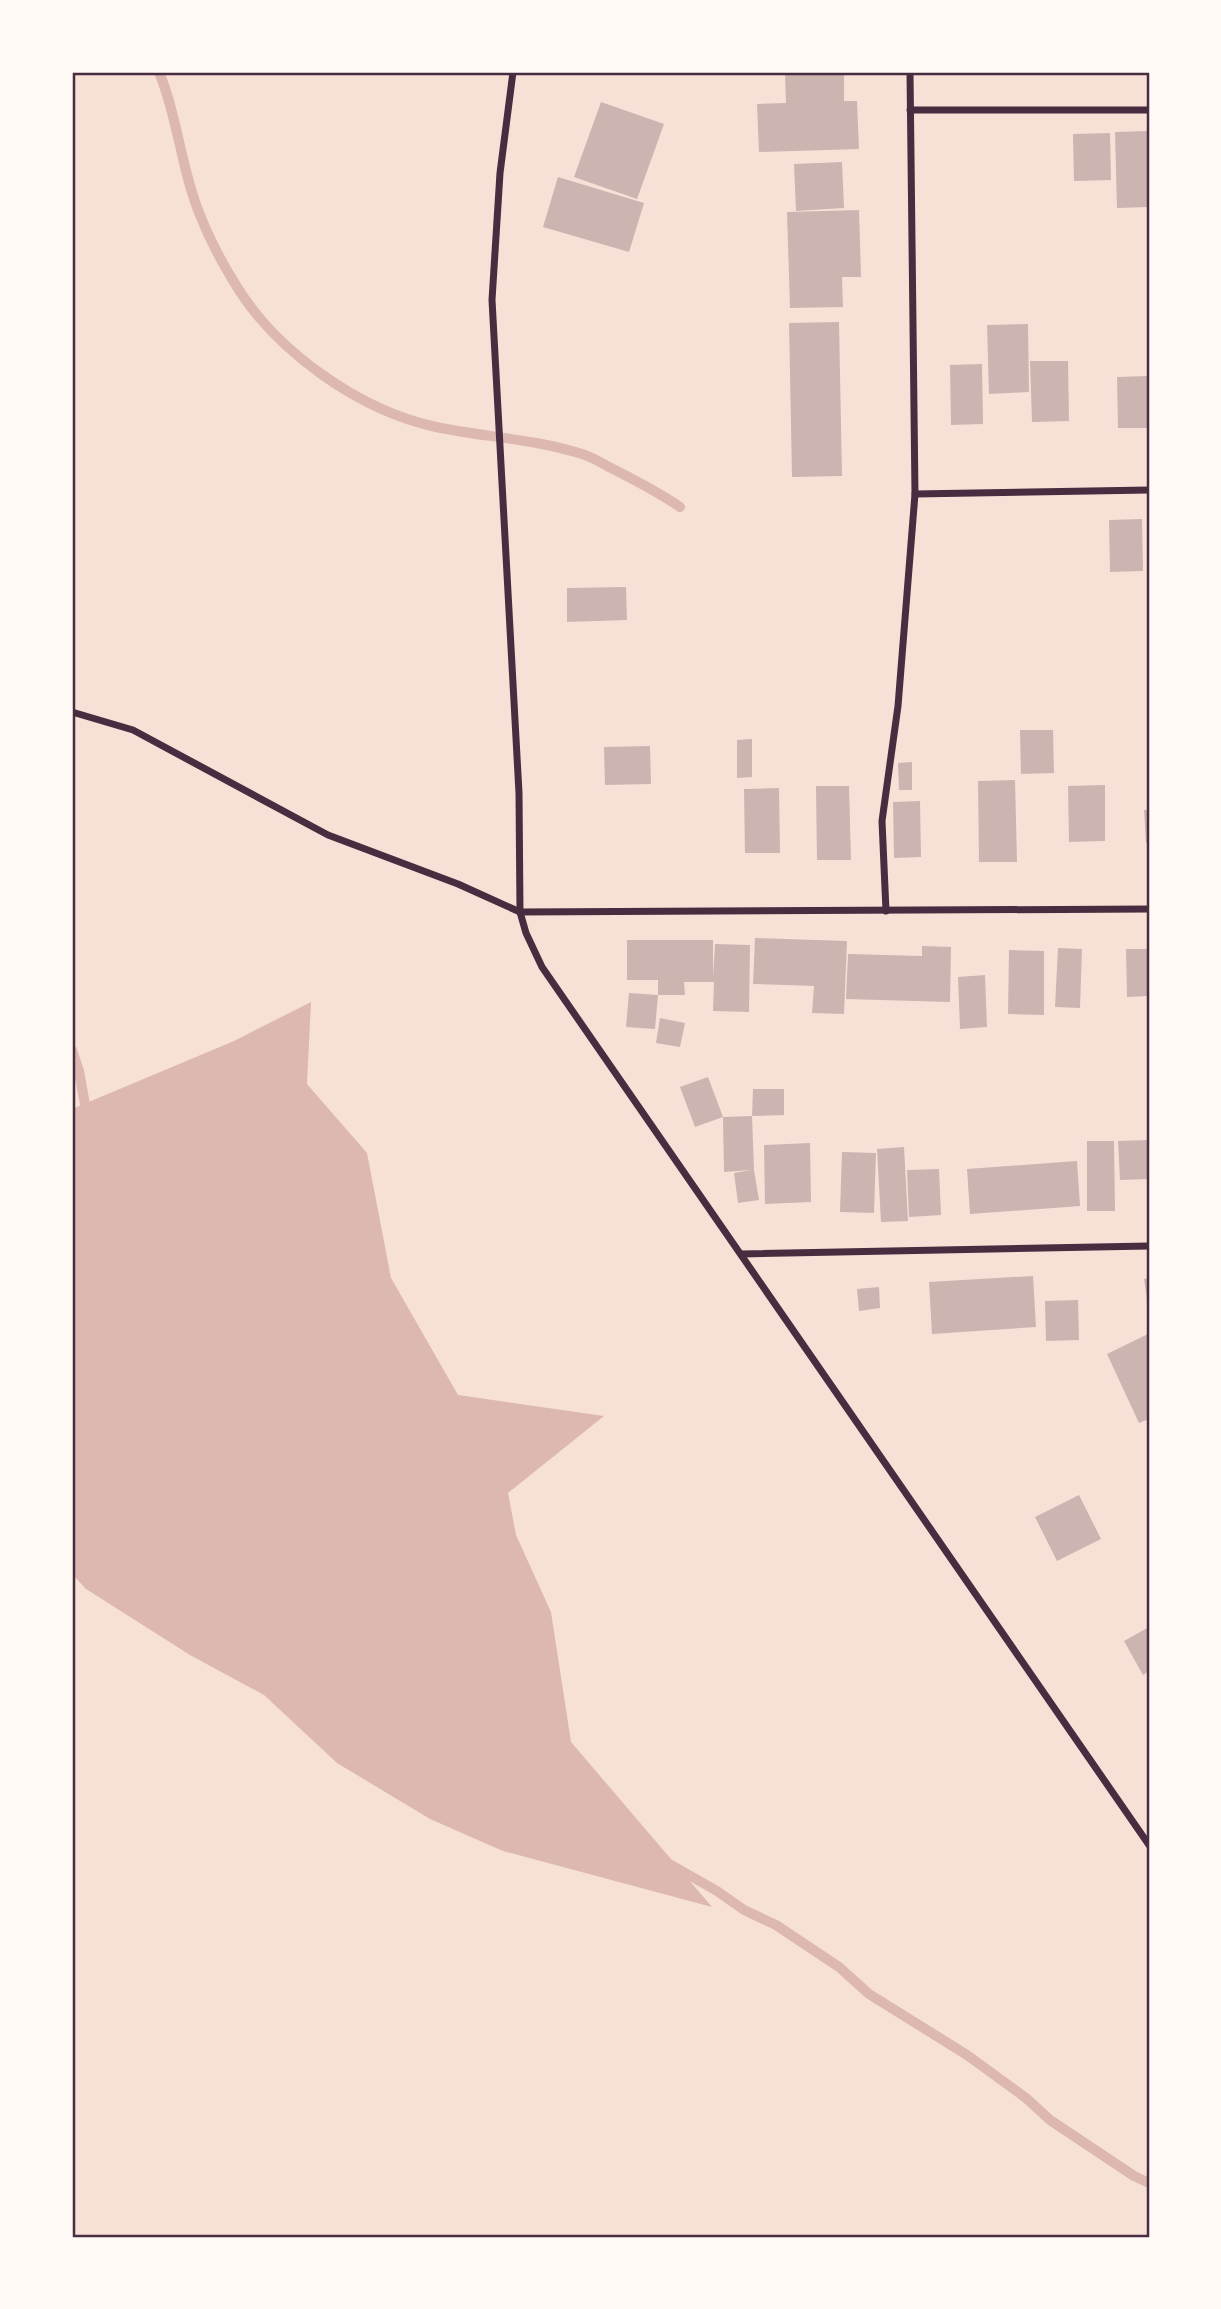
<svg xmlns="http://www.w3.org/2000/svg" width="1221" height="2309" font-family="'Nunito Sans',sans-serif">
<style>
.water{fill:#dcb8b0}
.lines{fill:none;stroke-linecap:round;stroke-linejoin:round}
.stream{stroke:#dcb8b0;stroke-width:10}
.building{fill:#ccb4b1}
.minor{stroke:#4a2c40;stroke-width:7}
.neatline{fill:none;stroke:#4a2c40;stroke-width:2.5}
</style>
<rect width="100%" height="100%" fill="#f7e1d7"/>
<polygon class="water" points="311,1002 307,1084 367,1153 391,1278 458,1395 604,1416 508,1493 516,1535 551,1612 571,1742 712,1907 503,1851 430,1819 337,1763 264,1695 190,1655 86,1589 72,1574 72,1109 234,1041"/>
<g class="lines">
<g class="stream">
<path d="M159,72C178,118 181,169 200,215C209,238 221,261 234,282C274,350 358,410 436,427C484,437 535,439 582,454C592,457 602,463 611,468C635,480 658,492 680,507"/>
<polyline points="72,1050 79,1071 87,1116"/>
<polyline points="666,1862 717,1891 744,1910 776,1925 839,1967 869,1994 967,2055 1026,2098 1050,2120 1134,2176 1149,2183"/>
</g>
</g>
<g class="building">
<polygon points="785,72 844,72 844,101 857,101 859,149 759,152 757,104 786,103"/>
<polygon points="601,102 664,124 637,199 574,177"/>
<polygon points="1149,131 1149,207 1117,208 1115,132"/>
<polygon points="1110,133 1111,180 1074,181 1073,134"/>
<polygon points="842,162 844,208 796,211 794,164"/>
<polygon points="558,177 644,203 629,252 543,227"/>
<polygon points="859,210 861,277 842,277 843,307 790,308 787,212"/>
<polygon points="839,322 842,476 792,477 789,323"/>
<polygon points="1028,324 1029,392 989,394 987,325"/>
<polygon points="1030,361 1068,361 1069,421 1032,422"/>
<polygon points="982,364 983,424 951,425 950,365"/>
<polygon points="1148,376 1149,428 1118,428 1117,377"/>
<polygon points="1142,519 1143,571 1110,572 1109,520"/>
<polygon points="626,587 627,620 567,622 567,588"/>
<polygon points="1020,730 1053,730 1054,773 1021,774"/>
<polygon points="752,739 752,777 737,778 737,740"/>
<polygon points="650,746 651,784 605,785 604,747"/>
<polygon points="912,762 912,790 899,790 898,763"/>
<polygon points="1015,780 1017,862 979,862 978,781"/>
<polygon points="1105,785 1105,841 1069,842 1068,786"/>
<polygon points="816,786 849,786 851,860 817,860"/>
<polygon points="779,788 780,853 745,853 744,789"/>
<polygon points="920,801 921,857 894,858 893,802"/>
<polygon points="1144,810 1149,810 1149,843 1146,843"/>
<polygon points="755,938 847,941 844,1014 812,1013 814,986 753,984"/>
<polygon points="627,940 713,940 713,977 715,944 750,945 749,1012 713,1011 714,982 684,982 685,995 658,995 658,980 627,980"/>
<polygon points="922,946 951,947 950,1002 846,999 848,954 922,956"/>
<polygon points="1058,948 1082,949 1080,1008 1055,1007"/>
<polygon points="1126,949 1149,949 1149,996 1127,997"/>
<polygon points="1009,950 1044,951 1044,1015 1008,1014"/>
<polygon points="985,975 987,1027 960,1029 958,977"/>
<polygon points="629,993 658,995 655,1029 626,1027"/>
<polygon points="660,1018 685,1023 680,1047 656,1043"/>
<polygon points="708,1077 723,1117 695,1127 680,1087"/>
<polygon points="753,1089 784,1089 784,1115 752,1116"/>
<polygon points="752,1116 754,1170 759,1200 738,1203 734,1173 751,1170 724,1172 723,1117"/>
<polygon points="1149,1140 1149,1179 1120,1180 1118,1141"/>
<polygon points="1087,1141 1114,1141 1115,1211 1087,1211"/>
<polygon points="810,1143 811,1202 765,1204 764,1145"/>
<polygon points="904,1147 908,1221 881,1222 877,1149"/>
<polygon points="842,1152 876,1153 874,1213 840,1212"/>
<polygon points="1077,1161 1080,1206 970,1214 967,1169"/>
<polygon points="939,1169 941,1215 909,1217 907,1170"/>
<polygon points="1033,1276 1036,1327 932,1334 929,1282"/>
<polygon points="1149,1278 1149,1306 1148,1306 1144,1279"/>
<polygon points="879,1287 880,1308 859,1311 857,1289"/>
<polygon points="1078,1300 1079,1340 1046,1341 1045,1301"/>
<polygon points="1148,1334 1149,1419 1139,1423 1107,1354"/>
<polygon points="1079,1495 1101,1539 1057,1561 1035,1517"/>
<polygon points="1149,1627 1149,1671 1143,1675 1124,1641"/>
</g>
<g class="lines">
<g class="minor">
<polyline points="513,72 500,173 492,300 519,793 520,912 526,933 542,967 1149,1845"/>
<polyline points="910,110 1149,110"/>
<polyline points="915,494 1149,490"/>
<polyline points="72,712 133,730 328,835 458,884 520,912 1149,909"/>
<polyline points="886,911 882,821 898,706 915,494 910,72"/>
<polyline points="742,1254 1149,1246"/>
</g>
</g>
<rect width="1221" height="2309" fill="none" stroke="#fffaf5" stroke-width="147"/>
<rect x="74" y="74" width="1074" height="2162" class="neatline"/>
</svg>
